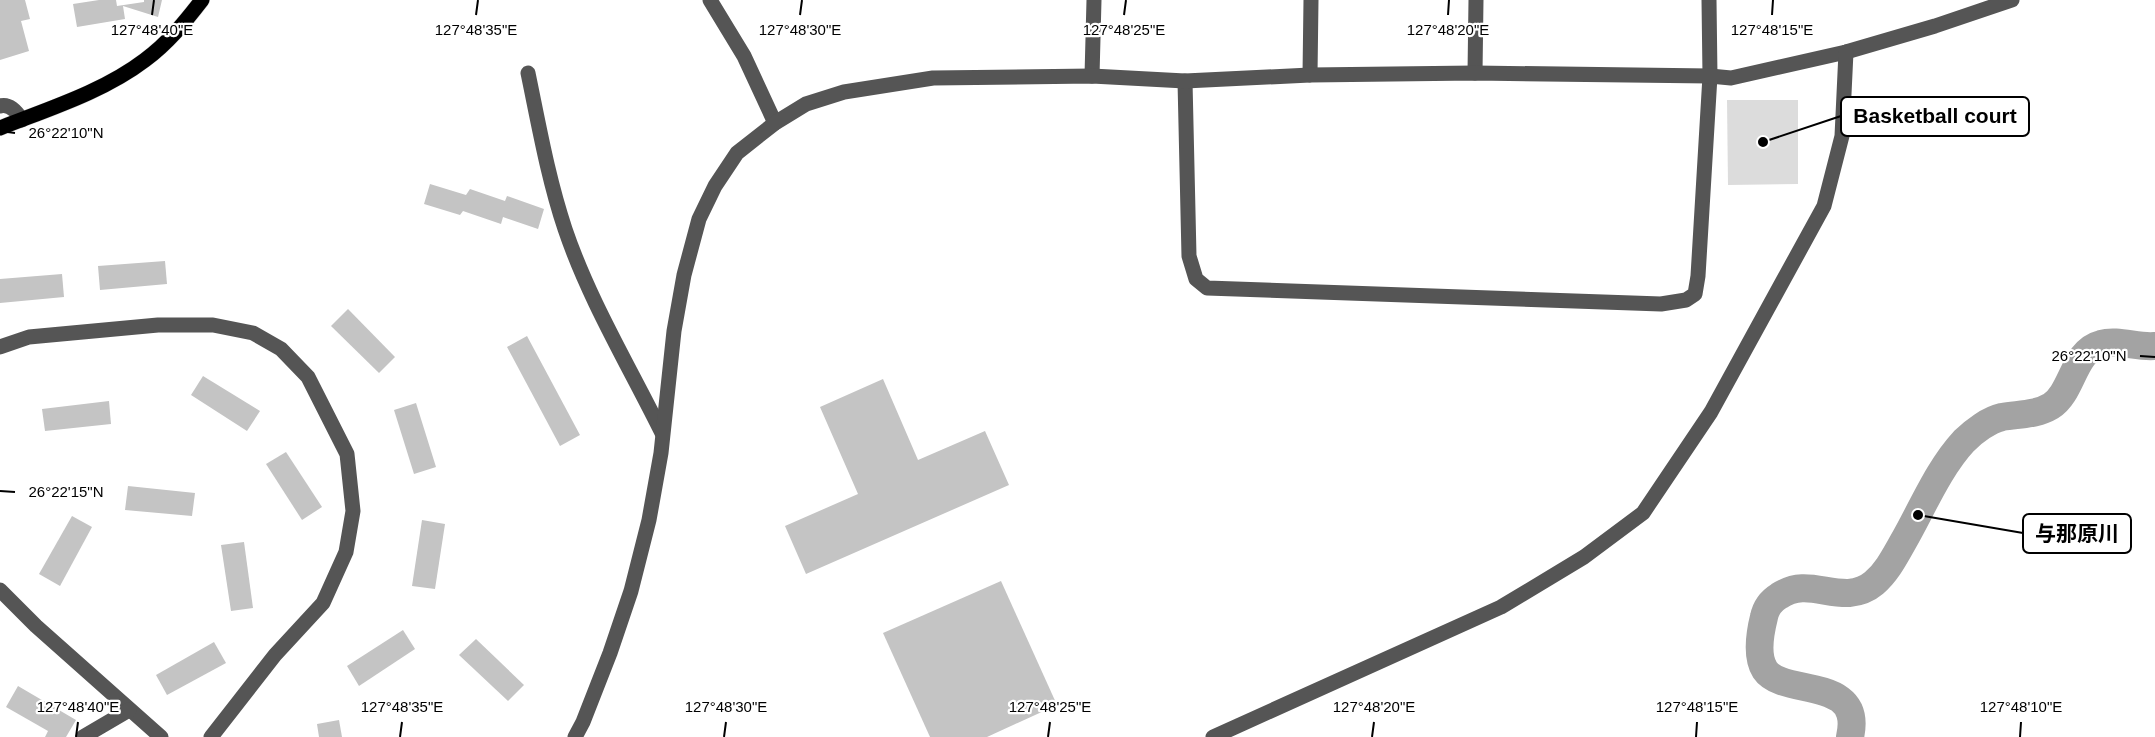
<svg xmlns="http://www.w3.org/2000/svg" width="2155" height="737" font-family="Helvetica,'Noto Sans JP',sans-serif">
<style>
.green{fill:#dcdcdc}
.lines{fill:none;stroke-linecap:round;stroke-linejoin:round}
.river{stroke:#a3a3a3;stroke-width:28}
.building{fill:#c4c4c4}
.major-casing{stroke:#dbdbdb;stroke-width:16}
.minor{stroke:#555;stroke-width:15}
.major{stroke:#000;stroke-width:15}
.ticks{fill:none;stroke:#000;stroke-width:2}
.ticks-label{font-size:15px;text-anchor:middle;fill:#000;stroke:#fff;stroke-width:4.5;stroke-linejoin:round;paint-order:stroke}
.leader{fill:none;stroke:#000;stroke-width:2}
.callout-dot{fill:#000;stroke:#fff;stroke-width:2}
.callout{fill:#fff;stroke:#000;stroke-width:2}
.callout-label{font-size:21px;text-anchor:middle;font-weight:bold;fill:#000}
</style>
<rect width="100%" height="100%" fill="#fff"/>
<polygon class="green" points="1727,100 1798,100 1798,184 1728,185"/>
<g class="lines">
<path class="river" d="M1850,737C1864,675 1783,697 1765,670C1756,656 1760,633 1764,617C1766,607 1771,601 1779,596C1803,580 1824,594 1849,593C1859,592 1867,589 1874,583C1887,572 1895,556 1903,542C1922,509 1938,469 1964,441C1974,431 1989,420 2002,417C2019,414 2036,415 2051,406C2073,392 2073,351 2101,344C2118,339 2138,348 2155,346"/>
</g>
<g class="building">
<polygon points="0,0 25,0 30,19 21,21 29,51 0,60"/>
<polygon points="99,0 116,0 117,6 144,2 144,0 162,0 158,17 123,6 125,19 77,27 73,4"/>
<polygon points="430,184 466,195 470,189 505,201 507,196 544,209 538,229 503,217 501,224 463,211 460,215 424,204"/>
<polygon points="165,261 167,284 100,290 98,266"/>
<polygon points="62,274 64,297 0,303 0,279"/>
<polygon points="348,309 395,357 379,373 331,326"/>
<polygon points="527,336 580,435 560,446 507,347"/>
<polygon points="203,376 260,411 247,431 191,395"/>
<polygon points="883,379 918,460 985,431 1009,485 806,574 785,526 858,494 820,407"/>
<polygon points="109,401 111,424 45,431 42,409"/>
<polygon points="416,403 436,467 414,474 394,410"/>
<polygon points="286,452 322,507 302,520 266,464"/>
<polygon points="128,486 195,493 192,516 125,510"/>
<polygon points="72,516 92,527 60,586 39,574"/>
<polygon points="422,520 445,524 435,589 412,586"/>
<polygon points="244,542 253,608 231,611 221,545"/>
<polygon points="1001,581 1057,705 987,737 930,737 883,633"/>
<polygon points="403,630 415,649 359,686 347,666"/>
<polygon points="476,639 524,685 508,701 459,655"/>
<polygon points="214,642 226,663 167,695 156,675"/>
<polygon points="18,686 76,720 66,737 45,737 48,731 6,707"/>
<polygon points="339,720 342,737 319,737 317,724"/>
</g>
<g class="lines">
<g class="major-casing">
<path id="major" d="M0,128C48,109 103,92 145,60C168,43 185,22 202,0"/>
</g>
<g class="minor">
<polyline points="710,0 744,56 775,123"/>
<path d="M528,73C539,126 548,178 565,229C589,300 629,366 662,433"/>
<polyline points="1475,73 1476,0"/>
<polyline points="1310,75 1311,0"/>
<polyline points="1092,76 1094,0"/>
<polyline points="1185,81 1189,256 1196,279 1207,288 1661,304 1686,300 1695,294 1698,276 1710,76 1709,0"/>
<path d="M0,106C10,103 17,112 22,120"/>
<polyline points="0,347 29,337 158,325 213,325 253,333 281,349 308,377 347,454 353,511 346,552 323,603 275,655 211,737"/>
<polyline points="0,590 36,626 161,737"/>
<polyline points="83,737 129,710"/>
<polyline points="575,737 583,722 610,653 631,591 649,520 661,453 674,331 684,275 699,219 715,186 737,153 775,123 806,104 844,92 933,78 1092,76 1185,81 1310,75 1475,73 1710,76 1731,78 1846,52 1935,26 2012,0"/>
<polyline points="1213,737 1501,607 1584,557 1643,513 1711,412 1824,206 1842,136 1846,52"/>
</g>
<use href="#major" class="major"/>
</g>
<path class="ticks" d="M152,15L154,0M476,15L478,0M800,15L802,0M1124,15L1126,0M1448,15L1449,0M1772,15L1773,0M0,131L15,133M2140,356L2155,357M0,491L15,492M76,737L78,722M400,737L402,722M724,737L726,722M1048,737L1050,722M1372,737L1374,722M1696,737L1697,722M2020,737L2021,722"/>
<g class="ticks-label">
<text x="152" y="35">127°48'40"E</text>
<text x="476" y="35">127°48'35"E</text>
<text x="800" y="35">127°48'30"E</text>
<text x="1124" y="35">127°48'25"E</text>
<text x="1448" y="35">127°48'20"E</text>
<text x="1772" y="35">127°48'15"E</text>
<text x="66" y="138">26°22'10"N</text>
<text x="2089" y="361">26°22'10"N</text>
<text x="66" y="497">26°22'15"N</text>
<text x="78" y="712">127°48'40"E</text>
<text x="402" y="712">127°48'35"E</text>
<text x="726" y="712">127°48'30"E</text>
<text x="1050" y="712">127°48'25"E</text>
<text x="1374" y="712">127°48'20"E</text>
<text x="1697" y="712">127°48'15"E</text>
<text x="2021" y="712">127°48'10"E</text>
</g>
<path class="leader" d="M1763 142L1841 116M1918 515L2023 533"/>
<g class="callout-dot">
<circle cx="1763" cy="142" r="6"/>
<circle cx="1918" cy="515" r="6"/>
</g>
<g class="callout">
<rect x="1841" y="97" width="188" height="39" rx="6"/>
<rect x="2023" y="514" width="108" height="39" rx="6"/>
</g>
<g class="callout-label">
<text x="1935" y="123">Basketball court</text>
<text x="2077" y="541">与那原川</text>
</g>
</svg>
